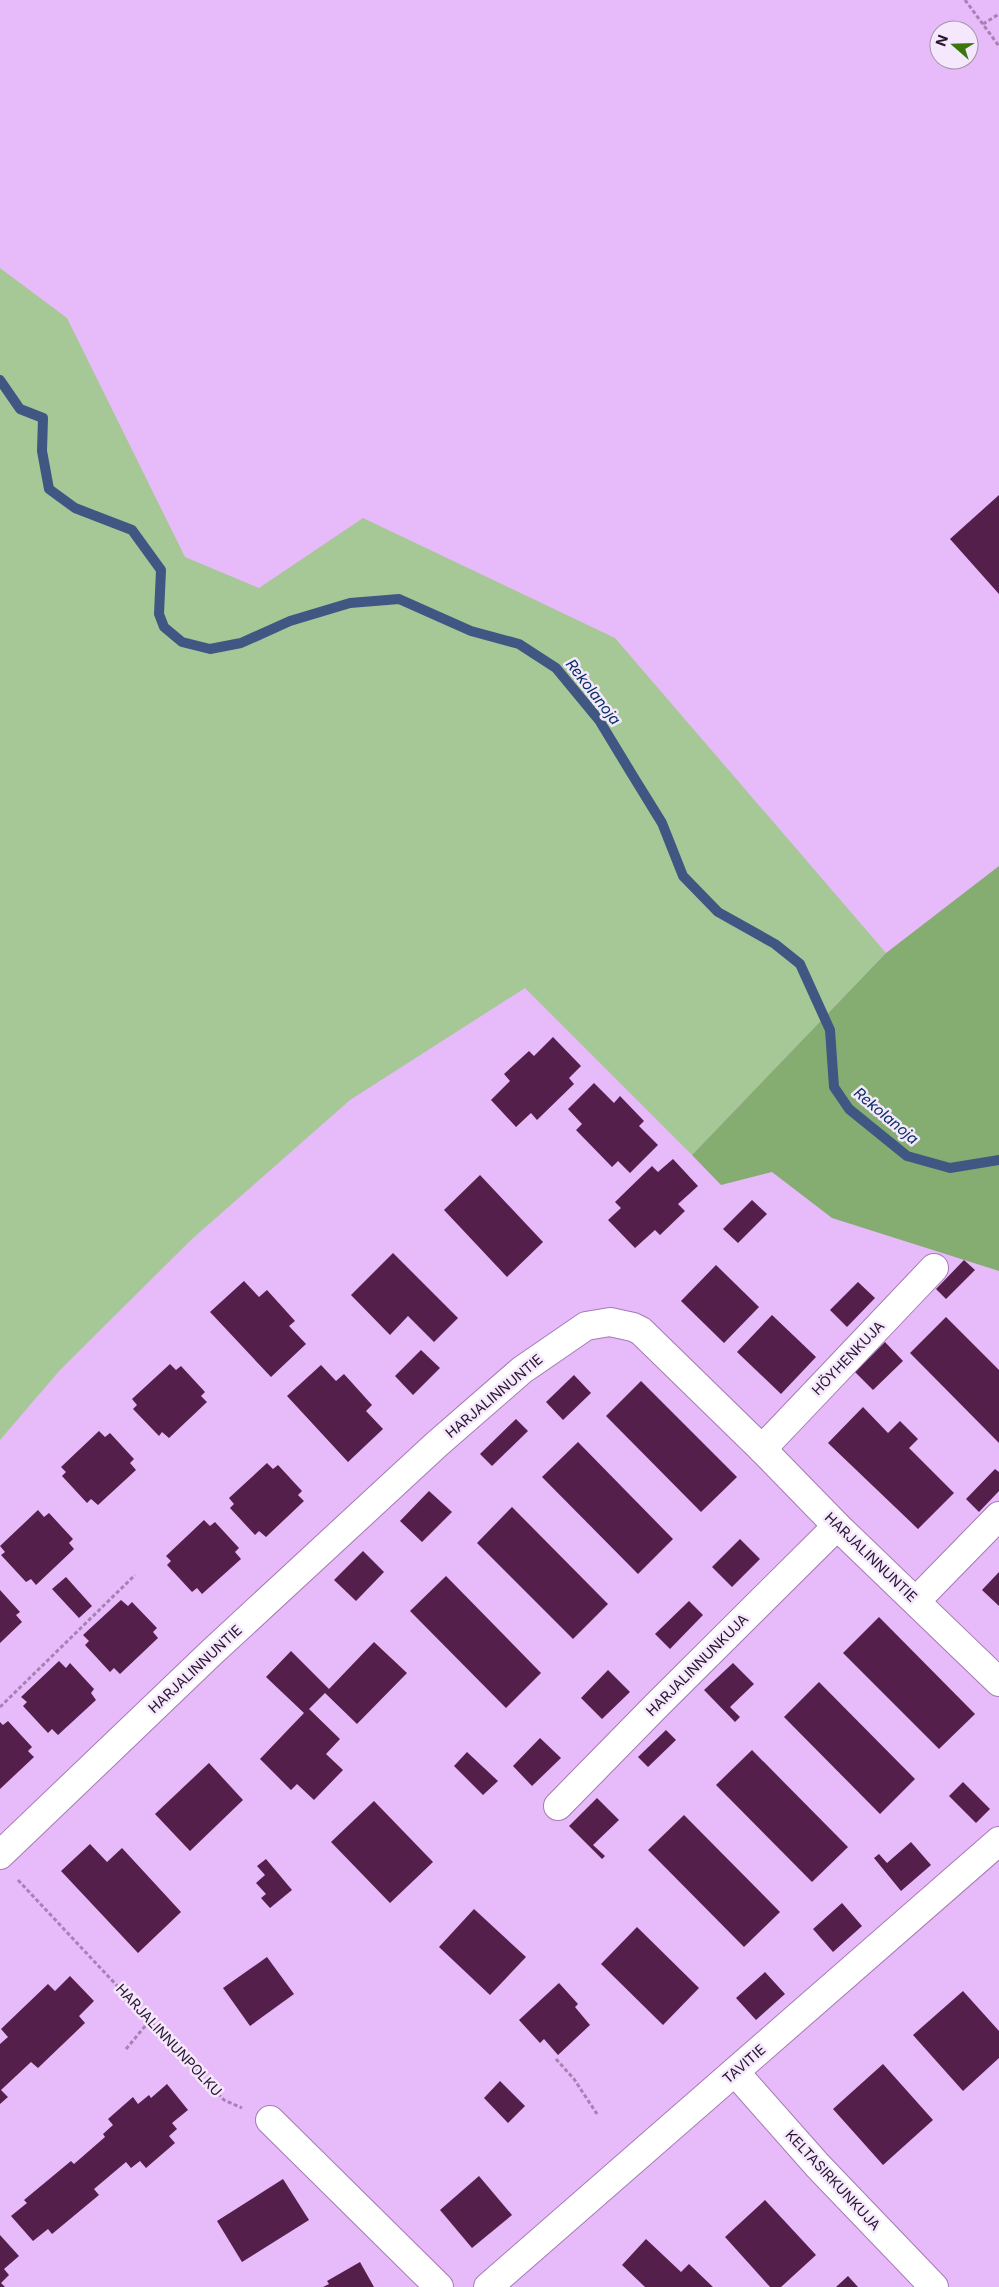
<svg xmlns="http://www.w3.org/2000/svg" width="999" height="2287" font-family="Inter,sans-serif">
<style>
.green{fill:#a6c897}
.forest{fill:#85ad71}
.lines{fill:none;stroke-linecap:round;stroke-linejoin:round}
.stream{stroke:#405783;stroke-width:10}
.building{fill:#551f4b}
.street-casing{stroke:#a57ab6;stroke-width:30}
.path{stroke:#a582b3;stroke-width:3;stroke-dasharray:4 2.5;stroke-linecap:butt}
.street{stroke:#fff;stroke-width:28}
.labels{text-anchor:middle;stroke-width:5;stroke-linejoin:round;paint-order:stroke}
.street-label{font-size:14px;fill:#26152d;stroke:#f6e8fc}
.water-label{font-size:15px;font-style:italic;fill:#063164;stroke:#f6e8fc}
</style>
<rect width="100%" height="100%" fill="#e7baf9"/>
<polygon class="green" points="0,268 67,318 185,557 259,588 363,518 615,638 886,953 692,1155 525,988 350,1100 192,1239 60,1370 0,1440"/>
<polygon class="forest" points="999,866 999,1271 832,1218 772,1172 721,1185 692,1155 886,953"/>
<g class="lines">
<polyline class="stream" points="0,380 20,409 43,418 42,451 49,489 75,508 132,530 161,570 159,614 164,627 182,642 210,649 241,643 290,621 350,603 399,599 471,631 519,644 556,668 599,720 633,776 662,823 683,876 718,912 775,944 800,964 830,1030 834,1087 849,1109 907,1156 950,1168 999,1160"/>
</g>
<g class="building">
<polygon points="999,495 999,594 950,539"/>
<polygon points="553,1037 581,1066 569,1078 574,1084 537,1120 531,1113 516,1127 491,1100 510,1081 504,1074 529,1051 534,1056"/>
<polygon points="594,1083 614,1103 620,1096 644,1121 639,1126 658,1145 630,1173 618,1161 612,1167 576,1130 582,1124 568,1109"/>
<polygon points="673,1159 698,1186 678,1204 685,1211 660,1235 655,1230 635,1248 608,1220 621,1208 615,1202 652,1166 658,1172"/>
<polygon points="480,1175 543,1242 507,1277 444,1210"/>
<polygon points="752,1200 767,1214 738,1243 723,1229"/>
<polygon points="393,1253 458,1318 434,1342 408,1316 390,1335 351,1295"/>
<polygon points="964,1260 975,1270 946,1299 936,1289"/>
<polygon points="716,1265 759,1307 724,1343 681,1301"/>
<polygon points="244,1281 259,1297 267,1290 295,1321 289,1326 306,1344 271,1377 210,1312"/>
<polygon points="858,1282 875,1298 847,1327 830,1310"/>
<polygon points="772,1315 816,1357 781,1394 737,1352"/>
<polygon points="946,1317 999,1370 999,1443 910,1353"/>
<polygon points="885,1342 903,1361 873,1390 855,1372"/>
<polygon points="421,1350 440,1368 413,1395 395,1376"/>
<polygon points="170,1364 176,1370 181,1366 205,1392 201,1396 207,1402 169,1438 162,1432 159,1436 133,1409 137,1405 132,1399"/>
<polygon points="321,1365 336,1381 344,1374 372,1405 366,1411 383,1429 348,1462 287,1396"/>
<polygon points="574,1375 591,1393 563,1420 546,1402"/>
<polygon points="641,1381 737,1477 701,1512 606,1416"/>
<polygon points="863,1407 888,1433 900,1421 918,1439 909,1448 954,1493 918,1529 828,1443"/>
<polygon points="516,1419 528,1431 492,1466 480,1454"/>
<polygon points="99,1431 105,1437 110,1433 134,1459 130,1463 136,1470 98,1505 91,1499 87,1503 62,1476 66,1472 61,1467"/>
<polygon points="578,1442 673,1539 638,1574 542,1477"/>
<polygon points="267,1463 273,1469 278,1465 302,1491 298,1495 304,1501 266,1537 259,1531 255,1535 230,1508 234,1504 229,1498"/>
<polygon points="995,1469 999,1472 999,1491 979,1512 966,1499"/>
<polygon points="429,1491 452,1512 422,1542 400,1521"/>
<polygon points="512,1507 608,1604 573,1639 477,1543"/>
<polygon points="38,1510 44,1517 49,1513 73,1539 69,1543 74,1549 36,1585 31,1579 26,1582 1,1555 5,1552 0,1546"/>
<polygon points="204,1520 210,1526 215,1522 239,1548 235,1552 241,1559 202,1594 197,1588 192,1592 167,1565 171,1561 166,1556"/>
<polygon points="740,1539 760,1559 732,1587 712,1567"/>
<polygon points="363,1551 384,1572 356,1601 334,1580"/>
<polygon points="999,1572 999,1606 982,1590"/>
<polygon points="446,1576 541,1673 506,1708 410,1611"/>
<polygon points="66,1577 92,1606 79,1618 52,1589"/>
<polygon points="0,1590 20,1612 16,1615 22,1622 0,1643"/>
<polygon points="121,1600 128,1606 132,1602 157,1628 153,1632 158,1638 120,1674 114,1668 110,1672 85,1645 89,1641 83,1635"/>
<polygon points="689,1601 703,1615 670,1649 655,1634"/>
<polygon points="879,1617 975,1714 939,1749 843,1653"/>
<polygon points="374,1642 407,1673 357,1724 325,1693 309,1709 340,1739 326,1754 343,1770 314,1800 297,1784 291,1790 260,1759 304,1713 266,1677 291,1651 329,1689"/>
<polygon points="59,1661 66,1668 70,1663 94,1689 91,1693 96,1700 58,1735 52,1729 48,1733 23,1706 27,1702 21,1697"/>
<polygon points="733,1663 754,1684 730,1707 740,1717 735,1722 704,1690"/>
<polygon points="608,1670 630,1692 602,1719 581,1698"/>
<polygon points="819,1682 915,1779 880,1814 784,1717"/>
<polygon points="8,1721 32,1747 28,1751 34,1757 0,1789 0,1722 3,1725"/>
<polygon points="666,1730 676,1740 648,1767 638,1757"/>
<polygon points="540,1738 561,1758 532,1786 513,1766"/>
<polygon points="752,1750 848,1847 812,1882 716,1785"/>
<polygon points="467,1752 498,1781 483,1795 454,1766"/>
<polygon points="209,1763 243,1800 190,1851 155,1814"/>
<polygon points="963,1782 990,1809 976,1823 949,1796"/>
<polygon points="597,1798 619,1820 593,1845 605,1856 602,1859 569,1826"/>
<polygon points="374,1801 433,1862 390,1903 331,1842"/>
<polygon points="684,1815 780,1912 744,1947 648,1850"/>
<polygon points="911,1842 931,1865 901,1891 874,1858 879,1854 887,1863"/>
<polygon points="90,1844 107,1862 122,1848 181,1912 138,1953 61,1871"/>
<polygon points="266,1859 292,1890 270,1908 261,1898 266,1894 256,1883 265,1875 257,1866"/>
<polygon points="842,1903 862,1926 833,1952 813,1929"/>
<polygon points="474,1909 526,1957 490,1995 439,1947"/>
<polygon points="637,1927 699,1988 663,2025 601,1964"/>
<polygon points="267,1957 294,1994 250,2026 223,1988"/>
<polygon points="765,1972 785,1994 756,2020 736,1998"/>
<polygon points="70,1976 94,2001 79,2016 85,2023 38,2068 31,2062 1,2090 8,2097 0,2104 0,2044 8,2037 1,2029 48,1984 55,1991"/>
<polygon points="559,1983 578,2004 575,2007 590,2025 558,2055 544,2039 540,2043 519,2020"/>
<polygon points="963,1991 999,2031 999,2058 963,2091 913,2035"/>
<polygon points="883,2064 933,2120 883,2165 833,2109"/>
<polygon points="500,2081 525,2106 508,2123 484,2098"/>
<polygon points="167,2084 188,2110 172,2123 177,2129 169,2136 175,2143 146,2168 140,2161 131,2168 126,2162 94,2189 99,2195 52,2234 48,2229 33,2241 11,2216 27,2203 24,2200 71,2161 74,2164 105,2137 103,2134 113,2125 108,2119 133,2097 138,2104 149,2095 151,2098"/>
<polygon points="479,2176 512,2215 472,2248 440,2210"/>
<polygon points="283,2179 309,2220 242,2262 217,2221"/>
<polygon points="765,2200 816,2255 781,2287 770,2287 725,2237"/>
<polygon points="0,2235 19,2256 4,2269 9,2275 1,2283 5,2287 0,2287"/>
<polygon points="646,2239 681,2272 689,2264 713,2287 645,2287 622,2265"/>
<polygon points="360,2262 374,2287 323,2287 329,2284 327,2281"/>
<polygon points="848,2276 858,2287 836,2287"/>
</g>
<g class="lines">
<g class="street-casing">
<g id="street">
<polyline points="762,1449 934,1268"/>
<polyline points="916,1601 999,1516"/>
<polyline points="558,1806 657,1705 837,1526"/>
<polyline points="0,1855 211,1653 437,1444 522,1370 586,1326 610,1322 633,1327 641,1331 762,1449 837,1526 999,1682"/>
<polyline points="735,2072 818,2166 934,2287"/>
<polyline points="270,2120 439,2287"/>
<polyline points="488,2287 999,1841"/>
</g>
</g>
<g class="path">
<polyline points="965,0 999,46"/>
<polyline points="983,24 999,14"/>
<polyline points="0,1707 135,1575"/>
<polyline points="18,1880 224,2100 242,2108"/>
<polyline points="126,2049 151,2019"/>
<polyline points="556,2059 574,2079 597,2114"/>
</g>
<use href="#street" class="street"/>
</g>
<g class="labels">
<g class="street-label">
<text transform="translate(848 1358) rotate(-46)" y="5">HÖYHENKUJA</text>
<text transform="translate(494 1396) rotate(-40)" y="5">HARJALINNUNTIE</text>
<text transform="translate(871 1557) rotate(44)" y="5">HARJALINNUNTIE</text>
<text transform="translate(697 1665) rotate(-45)" y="5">HARJALINNUNKUJA</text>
<text transform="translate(195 1669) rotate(-43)" y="5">HARJALINNUNTIE</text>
<text transform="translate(169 2040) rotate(47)" y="5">HARJALINNUNPOLKU</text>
<text transform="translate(744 2064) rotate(-41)" y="5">TAVITIE</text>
<text transform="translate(833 2180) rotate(47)" y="5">KELTASIRKUNKUJA</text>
</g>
<g class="water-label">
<text transform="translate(593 692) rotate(52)" y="5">Rekolanoja</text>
<text transform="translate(886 1116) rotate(40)" y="5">Rekolanoja</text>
</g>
</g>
<g transform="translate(954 45) rotate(290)"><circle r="24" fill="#f6e8fc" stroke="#a394a9"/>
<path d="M0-4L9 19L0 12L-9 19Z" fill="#3a760c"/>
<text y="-8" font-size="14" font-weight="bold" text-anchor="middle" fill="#26152d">N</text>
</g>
</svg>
